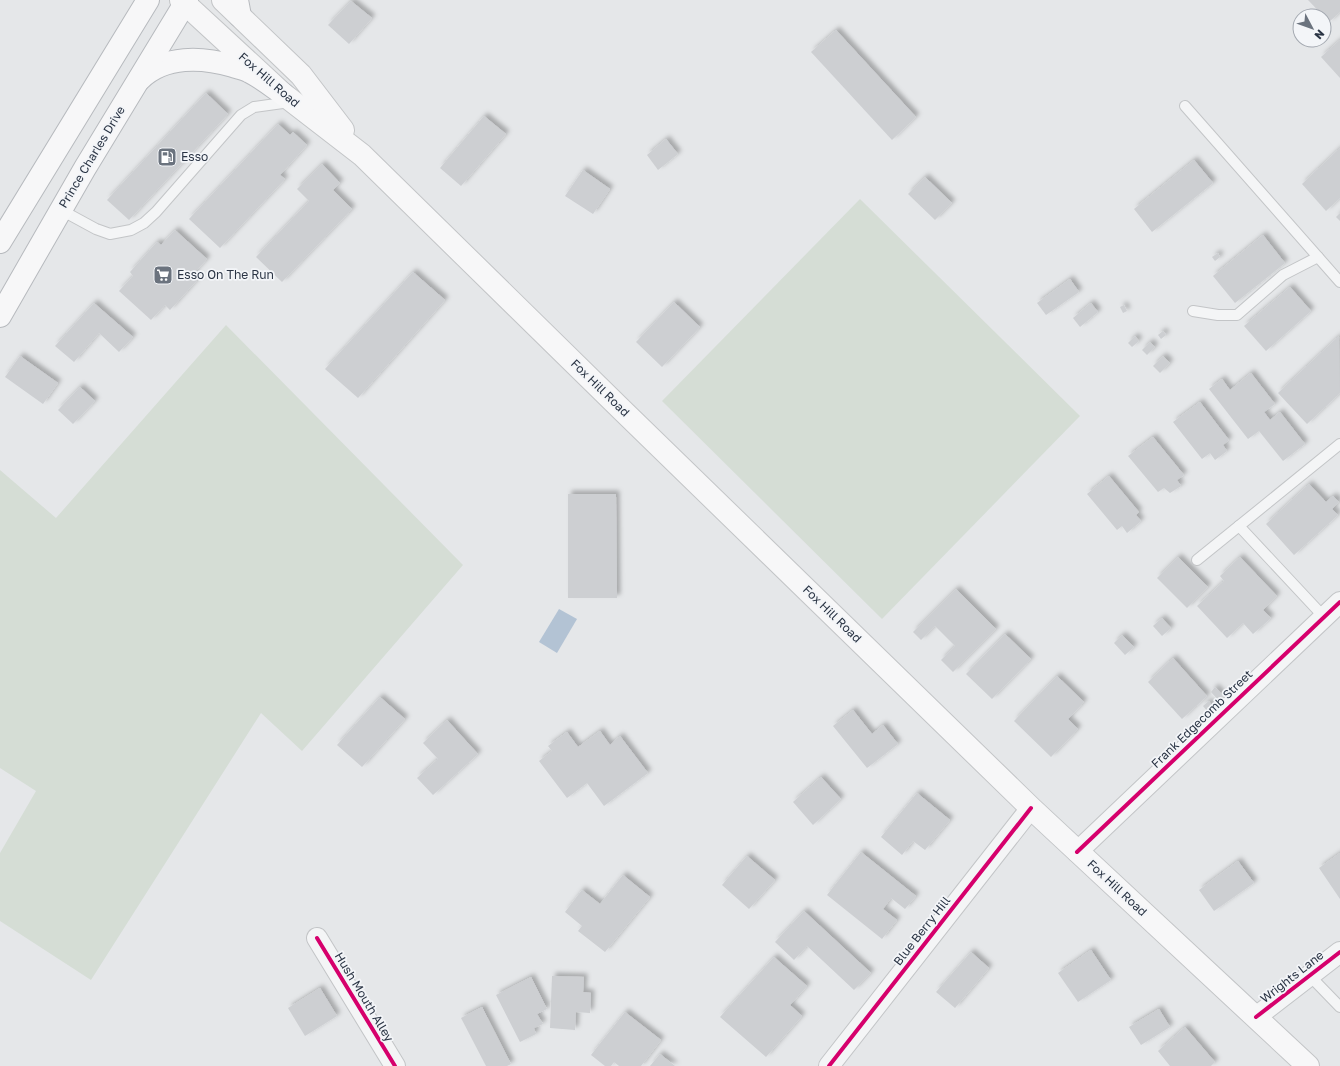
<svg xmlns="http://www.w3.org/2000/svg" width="1340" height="1066" font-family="'Golos Text',sans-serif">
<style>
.green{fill:#d5ddd5}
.water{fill:#b3c3d4}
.building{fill:#cdcfd2;filter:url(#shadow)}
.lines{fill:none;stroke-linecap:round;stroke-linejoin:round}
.service-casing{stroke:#c3c5c7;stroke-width:12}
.minor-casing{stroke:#c3c5c7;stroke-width:22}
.secondary-casing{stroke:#c3c5c7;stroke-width:24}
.trunk-casing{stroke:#b7babe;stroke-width:24}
.service{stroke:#f4f5f6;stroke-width:10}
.minor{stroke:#f4f5f6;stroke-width:20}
.secondary{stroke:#f7f7f8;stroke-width:22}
.trunk{stroke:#f7f7f8;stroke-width:22}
.cycleway-casing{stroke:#f3f5f8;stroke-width:6}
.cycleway{stroke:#d6006c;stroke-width:4}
.labels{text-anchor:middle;stroke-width:3.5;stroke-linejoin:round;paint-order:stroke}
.street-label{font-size:12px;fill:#2a3444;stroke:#f3f5f8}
.poi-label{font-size:12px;fill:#2a3444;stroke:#f3f5f8;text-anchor:start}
</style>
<defs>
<filter id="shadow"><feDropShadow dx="3.5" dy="-3.5" stdDeviation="2" flood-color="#0004"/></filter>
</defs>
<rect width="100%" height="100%" fill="#e5e7e9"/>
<g class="green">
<polygon points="860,199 1080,416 882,619 662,401"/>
<polygon points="226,325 463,565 302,751 261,713 91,980 0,921 0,853 36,791 0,768 0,470 56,518"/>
</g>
<polygon class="water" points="559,609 577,619 557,653 539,642"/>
<g class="building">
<polygon points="1308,0 1340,0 1340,12 1329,22"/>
<polygon points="351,1 372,18 349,44 328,25"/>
<polygon points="836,30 916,117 892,140 811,52"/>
<polygon points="1340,40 1340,78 1321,57"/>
<polygon points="206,93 228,114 129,220 107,200"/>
<polygon points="484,116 506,134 461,186 440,168"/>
<polygon points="278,124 290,135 293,132 307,145 280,175 285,179 220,248 189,219"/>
<polygon points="666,139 678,154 658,170 647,155"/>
<polygon points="1340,148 1340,198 1326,211 1302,184"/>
<polygon points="1194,160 1213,183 1152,232 1134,209"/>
<polygon points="322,164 340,183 333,190 352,209 282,282 256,257 309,201 297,189"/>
<polygon points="583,170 610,189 593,214 565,196"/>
<polygon points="925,177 952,203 935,220 908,194"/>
<polygon points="1340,213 1340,221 1336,217"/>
<polygon points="175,230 207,259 193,274 198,279 170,310 165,305 151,320 119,291 133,276 130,272 157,242 161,245"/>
<polygon points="1263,235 1285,263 1235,303 1213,276"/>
<polygon points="1218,253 1220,257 1215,261 1212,257"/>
<polygon points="413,272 445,300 358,398 325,369"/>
<polygon points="1070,279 1079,292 1046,315 1037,303"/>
<polygon points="1290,287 1311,311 1266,351 1244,326"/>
<polygon points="674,302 700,327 662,367 636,342"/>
<polygon points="94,303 133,337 119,352 99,333 74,362 55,346"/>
<polygon points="1091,303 1098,312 1080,327 1073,318"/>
<polygon points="1124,305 1127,311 1123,313 1120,307"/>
<polygon points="1163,331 1166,335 1161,339 1158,335"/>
<polygon points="1135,336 1139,341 1132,347 1128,343"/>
<polygon points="1339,336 1340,393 1307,424 1278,393"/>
<polygon points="1150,342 1155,347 1147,355 1142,350"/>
<polygon points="20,356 58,383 43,404 5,377"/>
<polygon points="1163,356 1170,363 1160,373 1153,366"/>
<polygon points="1251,373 1275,404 1264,412 1270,420 1280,412 1305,444 1283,461 1259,431 1248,439 1209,389 1222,379 1230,390"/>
<polygon points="80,387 95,401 73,424 58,410"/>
<polygon points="1200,402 1229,440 1223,445 1227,451 1215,460 1210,453 1202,459 1173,422"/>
<polygon points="1153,437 1184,475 1177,480 1181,486 1170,493 1164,488 1158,492 1128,456"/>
<polygon points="1109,476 1139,512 1136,515 1141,521 1127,533 1122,526 1117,530 1087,494"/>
<polygon points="1309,484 1326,502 1333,496 1339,502 1332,509 1338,515 1294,555 1266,524"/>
<polygon points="568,494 616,494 617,598 568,598"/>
<polygon points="1178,557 1208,587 1187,608 1157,578"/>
<polygon points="1240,557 1277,596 1263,610 1271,618 1253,634 1243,623 1227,638 1197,606 1224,581 1220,576"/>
<polygon points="956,589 996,629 953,672 941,660 955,646 935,626 921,640 913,632"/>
<polygon points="1162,618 1171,628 1162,636 1153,626"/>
<polygon points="1005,634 1031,659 992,699 966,674"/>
<polygon points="1122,635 1134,647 1125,655 1114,643"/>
<polygon points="1173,658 1207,696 1182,719 1148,682"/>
<polygon points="1057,676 1084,702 1068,719 1078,729 1051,757 1014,721"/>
<polygon points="1215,687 1225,698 1220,702 1211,692"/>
<polygon points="380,697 405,719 362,767 337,745"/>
<polygon points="1209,701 1213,708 1208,712 1203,706"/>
<polygon points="853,710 872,734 883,725 898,744 867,768 833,726"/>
<polygon points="447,720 478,754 433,795 417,778 438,759 423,743"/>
<polygon points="600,731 610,745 620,736 648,773 604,806 587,783 567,798 539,761 552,751 548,746 567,732 578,747"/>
<polygon points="821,777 841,799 813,825 793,802"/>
<polygon points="917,793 950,820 925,850 913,841 902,855 881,837"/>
<polygon points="861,852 916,896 905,909 891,898 883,909 897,920 882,939 827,895"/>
<polygon points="1340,853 1340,899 1319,868"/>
<polygon points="747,856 775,880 749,909 722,885"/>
<polygon points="1238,861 1254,883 1214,911 1199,890"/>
<polygon points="623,875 650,897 605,952 578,931 582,926 565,912 582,890 600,904"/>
<polygon points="804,911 871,973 854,990 807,946 794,960 775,942"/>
<polygon points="1091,950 1111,980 1078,1002 1058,973"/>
<polygon points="971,952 989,968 955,1008 936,992"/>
<polygon points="774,957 807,986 790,1005 802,1016 766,1057 720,1017"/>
<polygon points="552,976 584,977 583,992 591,993 590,1013 576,1012 575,1030 550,1028"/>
<polygon points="531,977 547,1009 537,1014 543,1024 534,1028 536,1034 520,1042 496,995"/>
<polygon points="320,988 337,1016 305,1036 288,1008"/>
<polygon points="482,1007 511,1064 507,1066 486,1066 461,1018"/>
<polygon points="1159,1009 1170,1027 1141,1045 1129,1027"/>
<polygon points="625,1012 661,1040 641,1066 619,1066 614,1062 611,1066 605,1066 591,1055"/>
<polygon points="1185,1027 1215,1062 1211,1066 1170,1066 1158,1051"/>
<polygon points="660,1054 675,1066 650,1066"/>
</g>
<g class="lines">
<g class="service-casing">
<g id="service">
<polyline points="1185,106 1340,282"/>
<polyline points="61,210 96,229 110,234 131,230 144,223 156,212 241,115 254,107 290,102"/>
<polyline points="1193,311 1218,315 1237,315 1283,275 1318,257"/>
<polyline points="1197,560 1239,526"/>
<polyline points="1324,617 1239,526 1340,444"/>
<polyline points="1310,976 1340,1007"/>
</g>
</g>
<g class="minor-casing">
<g id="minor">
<polyline points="1077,852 1340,602"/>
<polyline points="317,938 395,1066"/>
<polyline points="1256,1017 1340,952"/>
<polyline points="829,1066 1031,808"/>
</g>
</g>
<g class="secondary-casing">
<g id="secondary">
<polyline points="181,0 283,94 362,155 622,410 1031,808 1308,1066"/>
<polyline points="223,0 301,75 343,130"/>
</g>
</g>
<g class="trunk-casing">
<g id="trunk">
<polyline points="237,0 240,16"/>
<path d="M140,79C165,55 202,57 233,66C238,68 245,69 250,72C262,78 273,87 283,94"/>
<polyline points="0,242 148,0"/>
<polyline points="0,316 85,168 187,0"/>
</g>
</g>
<use href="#service" class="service"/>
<use href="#minor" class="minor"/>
<use href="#secondary" class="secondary"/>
<use href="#trunk" class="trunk"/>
<g class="cycleway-casing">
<g id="cycleway">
<polyline points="1077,852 1340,602"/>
<polyline points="317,938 395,1066"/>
<polyline points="1256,1017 1340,952"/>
<polyline points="829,1066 1031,808"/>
</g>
</g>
<use href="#cycleway" class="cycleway"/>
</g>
<defs>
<g id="fuel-square" transform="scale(1)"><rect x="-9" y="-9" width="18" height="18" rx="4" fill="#6b737e" stroke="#f3f5f8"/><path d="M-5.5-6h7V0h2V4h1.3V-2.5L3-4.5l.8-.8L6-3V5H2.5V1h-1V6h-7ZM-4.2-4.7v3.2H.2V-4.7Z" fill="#fff"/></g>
<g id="supermarket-square" transform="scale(1)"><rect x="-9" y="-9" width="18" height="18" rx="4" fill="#6b737e" stroke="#f3f5f8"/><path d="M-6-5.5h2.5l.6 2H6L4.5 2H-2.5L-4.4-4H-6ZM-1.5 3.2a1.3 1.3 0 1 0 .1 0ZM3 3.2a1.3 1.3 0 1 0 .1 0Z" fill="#fff"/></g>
</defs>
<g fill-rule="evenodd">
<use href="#fuel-square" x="167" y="157"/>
<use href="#supermarket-square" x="163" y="275"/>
</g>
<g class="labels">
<g class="street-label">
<text transform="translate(269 80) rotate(41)" y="4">Fox Hill Road</text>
<text transform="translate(92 157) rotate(-59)" y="4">Prince Charles Drive</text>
<text transform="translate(600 388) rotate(44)" y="4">Fox Hill Road</text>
<text transform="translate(832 614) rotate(44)" y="4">Fox Hill Road</text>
<text transform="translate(1202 719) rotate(-44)" y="4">Frank Edgecomb Street</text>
<text transform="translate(1117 888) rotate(43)" y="4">Fox Hill Road</text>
<text transform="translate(922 931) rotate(-52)" y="4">Blue Berry Hill</text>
<text transform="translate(1292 977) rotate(-38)" y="4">Wrights Lane</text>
<text transform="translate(364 997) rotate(59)" y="4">Hush Mouth Alley</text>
</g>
<g class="poi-label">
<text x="181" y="161">Esso</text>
<text x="177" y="279">Esso On The Run</text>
</g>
</g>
<g transform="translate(1312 28) rotate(131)"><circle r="19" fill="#f3f5f8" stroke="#a3a8b0"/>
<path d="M0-3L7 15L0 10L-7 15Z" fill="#6b737e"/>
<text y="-6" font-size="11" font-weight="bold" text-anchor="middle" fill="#2a3444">N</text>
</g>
</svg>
